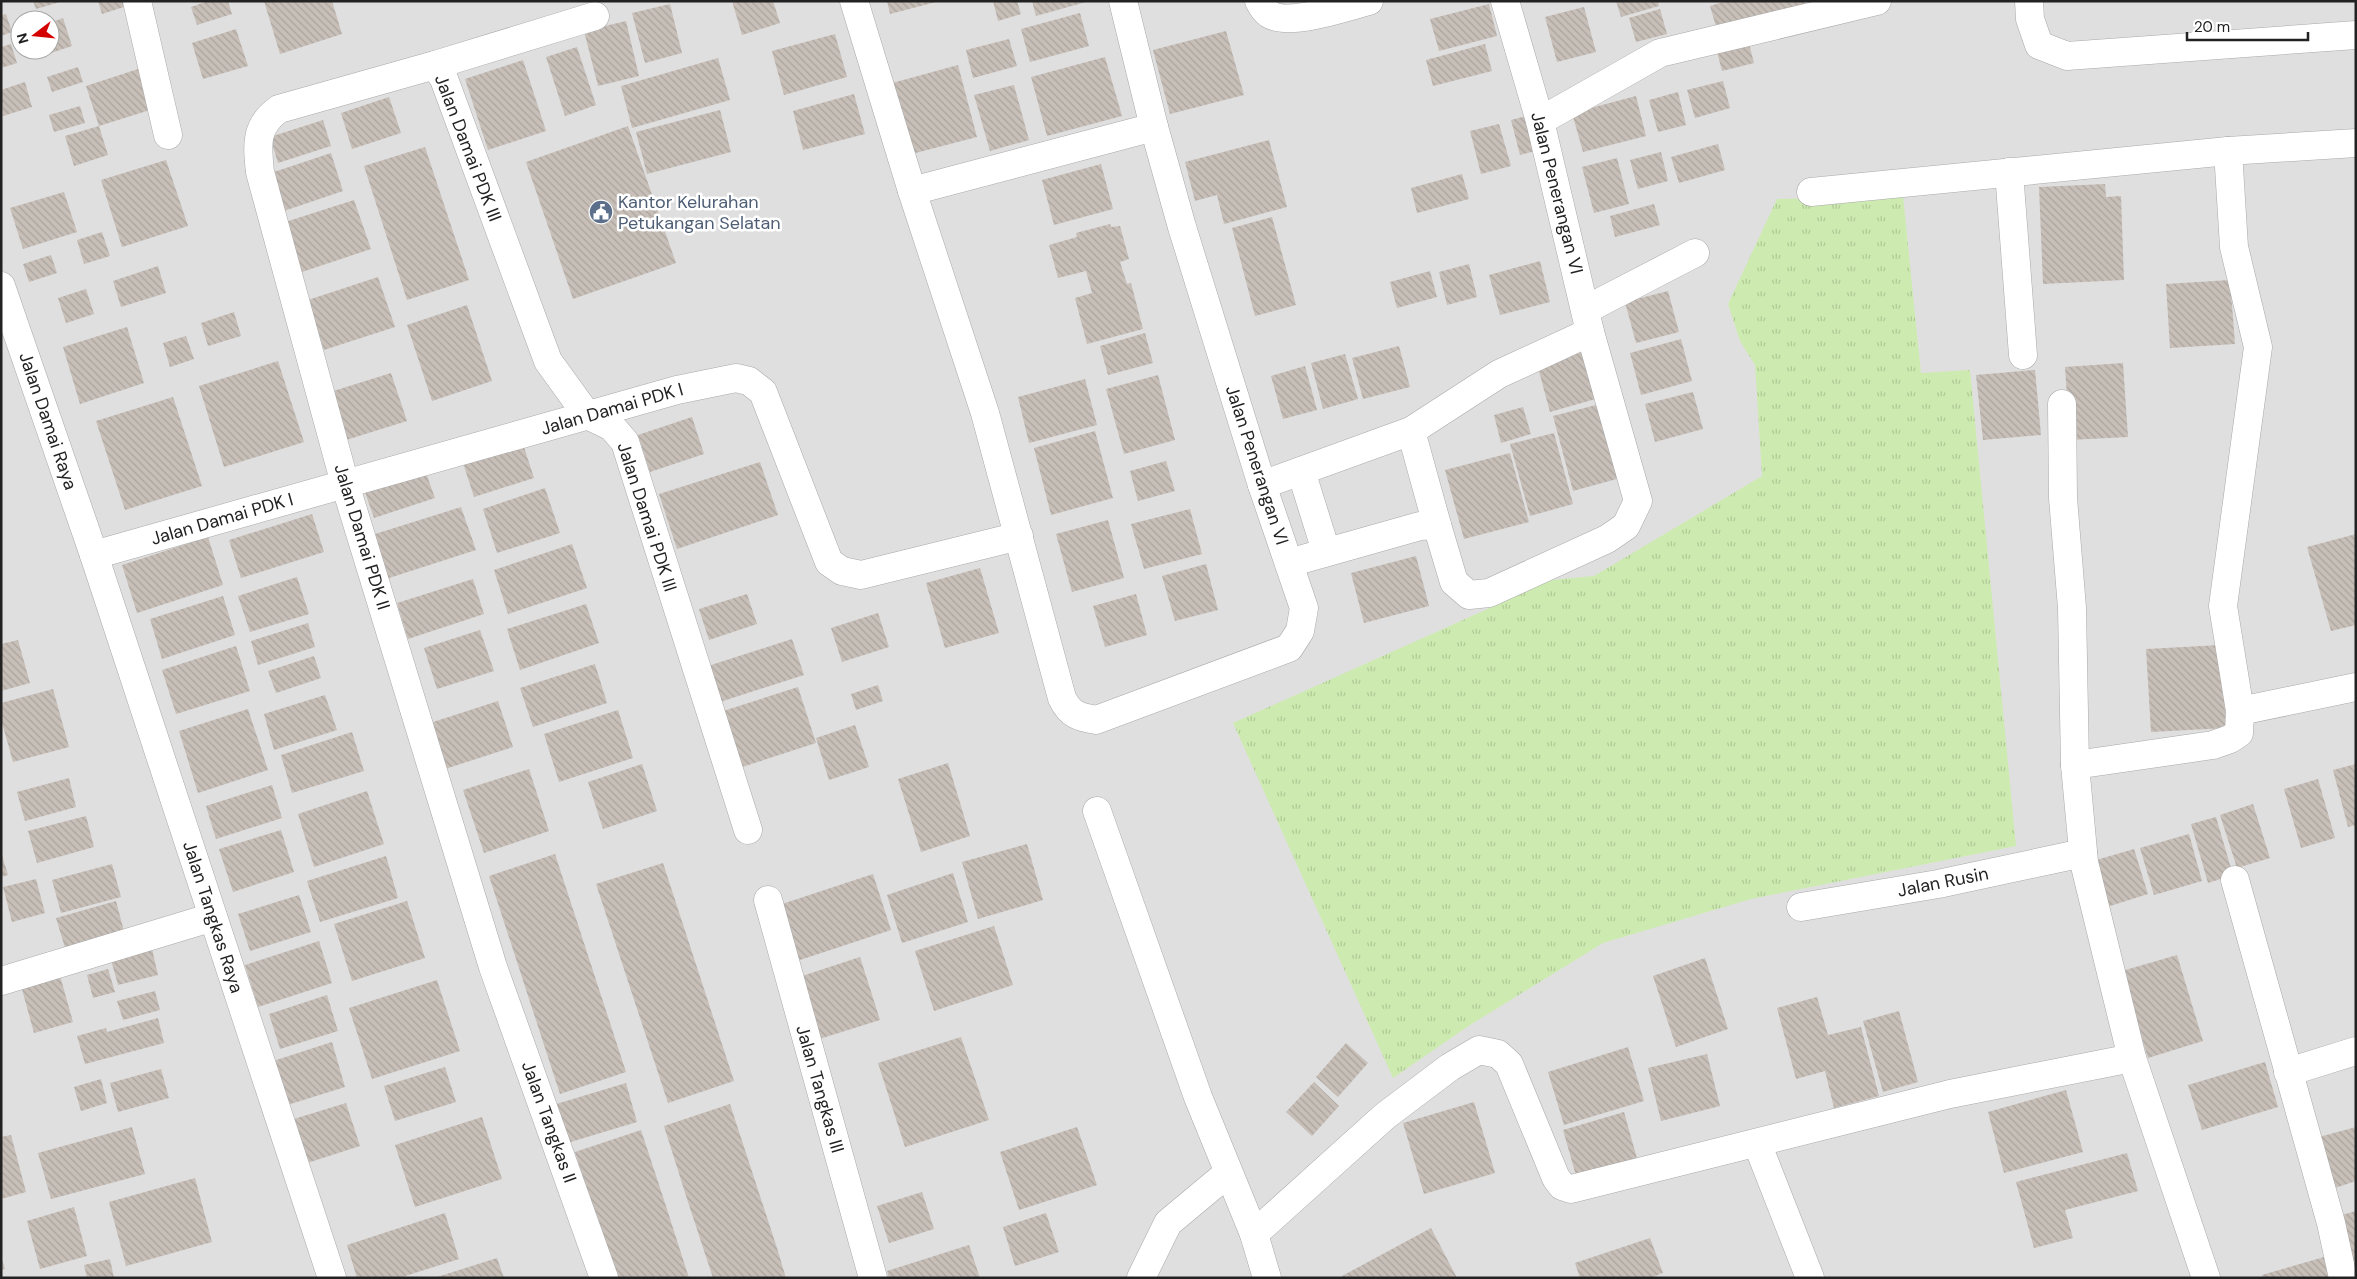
<svg xmlns="http://www.w3.org/2000/svg" width="2357" height="1279" font-family="'DM Sans',sans-serif">
<style>
.residential{fill:#e0dfdf;fill-rule:evenodd}
.grass{fill:url(#grass-tufts)}
.building{fill:url(#building-back-hatch)}
.lines{fill:none;stroke-linecap:round;stroke-linejoin:round}
.minor-casing{stroke:#a9a9a9;stroke-width:29}
.minor{stroke:#fff;stroke-width:28}
.labels{text-anchor:middle;stroke-width:5;stroke-linejoin:round;paint-order:stroke}
.street-label{font-size:18px;fill:#222;stroke:#fff}
.service-label{font-size:18px;fill:#4e5e75;stroke:#fff;text-anchor:start}
</style>
<defs>
<pattern id="grass-tufts" width="24" height="20" patternUnits="userSpaceOnUse" patternTransform="scale(1.25)"><rect width="24" height="20" fill="#cdebb0"/><path d="M3 7l-1-3M5 7V3M7 7l1-3M15 17l-1-3M17 17v-4M19 17l1-3" fill="none" stroke="#b0c997"/></pattern>
<pattern id="building-back-hatch" width="6" height="6" patternUnits="userSpaceOnUse" patternTransform="scale(1.25)"><rect width="6" height="6" fill="#c7bfb8"/><path d="M-1 5l2 2M0 0l6 6M5-1l2 2" fill="none" stroke="#aba49e"/></pattern>
</defs>
<rect width="100%" height="100%" fill="#f2efe9"/>
<path class="residential" d="M1,1H2356V1278H1ZM20,20H50V50H20Z"/>
<polygon class="grass" points="1903,196 1921,373 1970,370 2016,846 1751,899 1603,943 1470,1025 1393,1078 1233,723 1552,580 1594,576 1762,476 1755,365 1740,341 1728,304 1777,199"/>
<g class="building">
<polygon points="33,1 60,1 60,2 36,9"/>
<polygon points="98,1 129,1 130,5 102,14"/>
<polygon points="208,1 228,1 232,14 197,25 191,7"/>
<polygon points="264,1 332,1 342,34 280,54"/>
<polygon points="732,1 773,1 780,23 742,35"/>
<polygon points="887,1 936,1 936,2 890,14"/>
<polygon points="993,1 1017,1 1021,14 998,21"/>
<polygon points="1032,1 1086,1 1086,2 1036,16"/>
<polygon points="1616,1 1658,1 1659,6 1621,17"/>
<polygon points="1726,1 1804,1 1805,6 1717,30 1710,6"/>
<polygon points="670,4 682,53 645,63 632,13"/>
<polygon points="1489,4 1497,36 1439,51 1430,19"/>
<polygon points="1584,7 1596,52 1557,62 1545,17"/>
<polygon points="1660,9 1667,34 1636,42 1629,18"/>
<polygon points="1080,13 1089,46 1030,62 1021,29"/>
<polygon points="6,14 12,32 1,36 1,15"/>
<polygon points="63,18 72,46 39,57 37,50 50,50 50,23"/>
<polygon points="626,21 639,76 598,86 584,31"/>
<polygon points="236,29 248,66 203,79 192,43"/>
<polygon points="1226,31 1244,95 1170,114 1153,50"/>
<polygon points="835,34 847,77 784,95 772,51"/>
<polygon points="1747,36 1754,63 1722,71 1715,44"/>
<polygon points="1009,39 1017,66 973,78 966,50"/>
<polygon points="11,44 17,63 1,68 1,47"/>
<polygon points="1485,44 1492,71 1433,86 1426,60"/>
<polygon points="577,47 596,105 565,116 546,57"/>
<polygon points="1105,57 1122,116 1047,136 1031,77"/>
<polygon points="718,58 730,100 632,128 621,86"/>
<polygon points="523,60 546,131 488,150 465,79"/>
<polygon points="958,65 977,137 904,156 885,85"/>
<polygon points="78,67 83,82 52,92 47,77"/>
<polygon points="138,69 150,110 99,126 108,155 74,166 65,136 99,126 86,86"/>
<polygon points="1723,81 1730,108 1695,118 1687,90"/>
<polygon points="25,82 32,107 3,116 1,90"/>
<polygon points="1014,85 1029,140 990,151 974,95"/>
<polygon points="1678,92 1686,125 1658,132 1649,100"/>
<polygon points="854,94 865,134 803,150 793,111"/>
<polygon points="1636,96 1646,136 1583,152 1572,113"/>
<polygon points="389,97 401,133 352,149 341,113"/>
<polygon points="80,106 85,123 54,132 49,115"/>
<polygon points="720,110 731,152 647,174 636,132"/>
<polygon points="1533,114 1542,149 1520,155 1511,120"/>
<polygon points="323,120 331,146 278,163 270,137"/>
<polygon points="1499,124 1511,166 1481,174 1470,131"/>
<polygon points="628,126 676,263 573,299 526,162"/>
<polygon points="1269,140 1287,207 1224,224 1217,195 1195,201 1185,162"/>
<polygon points="1718,144 1725,170 1679,183 1671,157"/>
<polygon points="425,147 469,280 407,300 364,166"/>
<polygon points="1661,152 1668,181 1638,189 1630,160"/>
<polygon points="331,153 343,191 278,213 265,175"/>
<polygon points="1617,158 1629,204 1594,213 1582,167"/>
<polygon points="166,160 188,226 122,247 101,180"/>
<polygon points="1101,164 1113,209 1054,225 1042,180"/>
<polygon points="1462,174 1469,199 1417,213 1411,188"/>
<polygon points="2105,184 2106,197 2121,196 2124,280 2043,284 2039,187"/>
<polygon points="64,192 77,232 23,249 10,208"/>
<polygon points="354,200 371,249 293,275 276,225"/>
<polygon points="1654,204 1660,225 1615,237 1610,216"/>
<polygon points="1272,217 1296,305 1255,316 1232,228"/>
<polygon points="1110,224 1111,227 1120,226 1129,259 1120,262 1127,284 1131,283 1143,329 1087,344 1075,298 1092,293 1086,271 1058,278 1049,245 1077,237 1076,233"/>
<polygon points="102,232 110,256 84,264 77,240"/>
<polygon points="51,255 57,273 29,282 23,264"/>
<polygon points="1540,261 1550,302 1500,315 1489,275"/>
<polygon points="1469,264 1477,297 1447,305 1439,272"/>
<polygon points="158,266 166,293 121,307 113,281"/>
<polygon points="1430,271 1437,297 1397,308 1390,282"/>
<polygon points="378,277 395,327 324,350 308,300"/>
<polygon points="2230,280 2235,344 2170,348 2166,284"/>
<polygon points="86,289 94,314 66,323 58,298"/>
<polygon points="1668,291 1679,332 1636,343 1625,302"/>
<polygon points="467,305 492,381 432,401 407,325"/>
<polygon points="234,312 241,336 208,346 201,323"/>
<polygon points="127,327 144,383 80,404 63,347"/>
<polygon points="1145,333 1153,363 1108,375 1100,346"/>
<polygon points="186,336 194,359 170,367 163,343"/>
<polygon points="1681,339 1692,381 1641,395 1630,353"/>
<polygon points="1399,346 1410,387 1363,399 1352,358"/>
<polygon points="1587,351 1599,398 1550,412 1537,364"/>
<polygon points="1345,354 1358,399 1323,409 1311,363"/>
<polygon points="278,361 304,442 224,467 199,386"/>
<polygon points="2123,363 2128,437 2070,440 2065,367"/>
<polygon points="1305,366 1317,410 1283,419 1271,376"/>
<polygon points="2035,370 2041,435 1983,440 1976,375"/>
<polygon points="391,373 407,421 343,441 327,393"/>
<polygon points="1158,375 1175,440 1124,454 1106,389"/>
<polygon points="1085,379 1097,425 1029,443 1018,397"/>
<polygon points="1693,392 1703,429 1655,442 1645,404"/>
<polygon points="173,397 202,486 125,510 96,421"/>
<polygon points="1604,403 1624,477 1573,491 1553,416"/>
<polygon points="1523,407 1531,434 1501,443 1494,415"/>
<polygon points="692,417 704,454 650,472 638,435"/>
<polygon points="1095,431 1113,498 1051,515 1034,448"/>
<polygon points="1554,433 1573,504 1530,516 1510,444"/>
<polygon points="523,444 534,478 474,497 463,463"/>
<polygon points="1510,453 1529,522 1464,539 1445,470"/>
<polygon points="1166,461 1175,491 1138,501 1130,471"/>
<polygon points="760,462 778,515 677,549 659,494"/>
<polygon points="426,473 435,498 374,518 365,492"/>
<polygon points="545,488 560,533 497,553 483,509"/>
<polygon points="461,507 476,550 386,579 372,535"/>
<polygon points="1190,509 1202,554 1144,569 1131,524"/>
<polygon points="312,514 324,552 241,578 229,540"/>
<polygon points="1108,520 1124,578 1072,592 1056,534"/>
<polygon points="2356,534 2356,625 2331,631 2307,547"/>
<polygon points="208,537 223,585 137,613 122,565"/>
<polygon points="572,544 587,588 508,614 494,570"/>
<polygon points="1416,556 1429,606 1364,623 1351,573"/>
<polygon points="1206,564 1218,610 1175,621 1162,576"/>
<polygon points="980,568 999,633 945,648 926,583"/>
<polygon points="297,577 309,614 250,632 238,596"/>
<polygon points="473,579 484,614 408,639 397,603"/>
<polygon points="747,594 757,624 709,640 699,609"/>
<polygon points="1136,594 1147,635 1105,647 1093,606"/>
<polygon points="223,596 235,635 162,659 150,619"/>
<polygon points="586,604 599,643 520,670 507,629"/>
<polygon points="878,613 889,647 842,662 831,628"/>
<polygon points="308,623 315,647 258,665 251,641"/>
<polygon points="480,630 494,671 437,689 424,648"/>
<polygon points="792,639 804,675 720,702 708,666"/>
<polygon points="18,640 30,683 1,691 1,644"/>
<polygon points="2221,645 2226,728 2151,732 2146,649"/>
<polygon points="236,646 250,691 176,714 162,670"/>
<polygon points="314,656 321,678 276,693 268,671"/>
<polygon points="595,664 607,703 533,727 520,688"/>
<polygon points="878,685 883,701 856,710 851,694"/>
<polygon points="798,687 816,743 736,769 717,713"/>
<polygon points="53,689 69,747 13,762 1,719 1,703"/>
<polygon points="325,695 337,730 274,750 264,714"/>
<polygon points="498,701 513,747 442,770 427,724"/>
<polygon points="248,709 268,770 198,793 179,731"/>
<polygon points="618,710 633,758 559,782 544,734"/>
<polygon points="855,725 869,767 829,780 816,738"/>
<polygon points="352,732 364,771 292,793 281,755"/>
<polygon points="948,763 970,836 921,852 898,779"/>
<polygon points="642,764 657,811 603,829 588,782"/>
<polygon points="2356,764 2356,825 2348,827 2333,770"/>
<polygon points="529,769 549,831 484,853 463,790"/>
<polygon points="69,778 76,807 25,821 17,792"/>
<polygon points="2318,779 2335,838 2301,848 2284,789"/>
<polygon points="272,785 282,818 216,839 206,806"/>
<polygon points="367,791 384,844 314,867 298,814"/>
<polygon points="2253,804 2270,858 2237,868 2220,815"/>
<polygon points="86,816 94,847 37,863 28,831"/>
<polygon points="2216,817 2233,875 2208,883 2191,824"/>
<polygon points="281,830 294,872 233,892 219,849"/>
<polygon points="2189,834 2202,881 2154,895 2140,848"/>
<polygon points="1027,844 1043,900 978,919 962,862"/>
<polygon points="2134,849 2148,894 2107,907 2093,861"/>
<polygon points="1,852 8,875 1,877"/>
<polygon points="555,854 626,1072 560,1094 489,876"/>
<polygon points="386,856 398,898 320,922 307,881"/>
<polygon points="663,863 734,1081 668,1103 596,884"/>
<polygon points="112,864 121,897 61,913 52,880"/>
<polygon points="953,873 968,922 902,943 887,895"/>
<polygon points="873,874 891,930 791,963 773,907"/>
<polygon points="36,879 45,913 12,922 3,887"/>
<polygon points="299,895 311,932 250,951 238,914"/>
<polygon points="116,901 125,935 66,951 56,918"/>
<polygon points="407,901 425,958 352,981 334,924"/>
<polygon points="994,926 1013,985 934,1011 915,951"/>
<polygon points="319,941 332,983 258,1007 245,965"/>
<polygon points="152,949 158,975 118,985 111,960"/>
<polygon points="2177,955 2203,1041 2148,1058 2122,971"/>
<polygon points="860,957 880,1020 813,1041 793,979"/>
<polygon points="1705,958 1728,1029 1676,1047 1653,976"/>
<polygon points="108,969 115,992 93,998 87,975"/>
<polygon points="59,972 73,1022 34,1033 20,982"/>
<polygon points="437,980 460,1051 372,1079 349,1008"/>
<polygon points="155,991 160,1010 123,1020 117,1001"/>
<polygon points="327,995 338,1031 280,1049 269,1014"/>
<polygon points="1817,997 1828,1035 1861,1027 1879,1096 1834,1108 1825,1071 1796,1079 1777,1008"/>
<polygon points="1899,1011 1918,1082 1883,1092 1863,1021"/>
<polygon points="158,1018 164,1043 85,1064 77,1036 106,1028 107,1032"/>
<polygon points="961,1037 989,1120 905,1147 878,1063"/>
<polygon points="332,1042 345,1087 281,1107 267,1063"/>
<polygon points="1346,1043 1368,1063 1338,1097 1316,1077"/>
<polygon points="1628,1047 1644,1101 1564,1125 1548,1072"/>
<polygon points="1707,1054 1720,1106 1661,1121 1648,1068"/>
<polygon points="2265,1062 2278,1107 2202,1130 2188,1085"/>
<polygon points="445,1067 456,1102 395,1121 384,1086"/>
<polygon points="161,1069 169,1098 118,1112 110,1083"/>
<polygon points="101,1079 107,1103 81,1111 74,1087"/>
<polygon points="1314,1082 1339,1106 1312,1136 1286,1112"/>
<polygon points="626,1083 637,1122 564,1144 553,1105"/>
<polygon points="2066,1090 2083,1152 2004,1173 1988,1112"/>
<polygon points="1474,1102 1495,1173 1424,1194 1403,1123"/>
<polygon points="346,1103 360,1146 298,1166 284,1122"/>
<polygon points="730,1104 777,1248 786,1278 713,1278 687,1199 664,1126"/>
<polygon points="1624,1112 1638,1162 1577,1179 1563,1130"/>
<polygon points="482,1117 502,1179 415,1207 395,1145"/>
<polygon points="132,1127 145,1174 51,1199 38,1153"/>
<polygon points="1077,1127 1097,1185 1019,1210 1000,1152"/>
<polygon points="2356,1127 2356,1181 2335,1188 2319,1137"/>
<polygon points="641,1130 665,1203 689,1278 615,1278 575,1152"/>
<polygon points="11,1135 26,1192 1,1199 1,1137"/>
<polygon points="2127,1153 2138,1191 2065,1210 2073,1238 2034,1248 2016,1182"/>
<polygon points="195,1178 212,1242 126,1266 109,1202"/>
<polygon points="922,1192 934,1229 889,1243 877,1206"/>
<polygon points="74,1207 87,1256 40,1269 27,1221"/>
<polygon points="2356,1211 2356,1259 2349,1261 2335,1217"/>
<polygon points="445,1213 459,1259 399,1278 357,1278 347,1245"/>
<polygon points="1046,1213 1059,1252 1015,1266 1003,1227"/>
<polygon points="1431,1228 1457,1278 1343,1278 1342,1276"/>
<polygon points="1650,1238 1663,1273 1650,1278 1580,1278 1575,1263"/>
<polygon points="969,1245 980,1278 889,1278 887,1271"/>
<polygon points="1,1257 5,1269 1,1270"/>
<polygon points="2324,1257 2330,1278 2263,1278 2262,1275"/>
<polygon points="497,1258 504,1278 437,1278 437,1277"/>
<polygon points="110,1259 114,1278 87,1278 84,1265"/>
</g>
<g class="lines">
<g class="minor-casing">
<g id="minor">
<polyline points="137,1 168,135"/>
<path d="M854,1L912,191L985,413L1062,698C1070,715 1079,717 1096,720L1289,648L1300,631L1304,608L1262,485L1182,227L1154,127L1123,1"/>
<path d="M1259,1C1261,5 1265,11 1269,14C1288,27 1346,7 1369,1"/>
<polyline points="2029,1 2030,19 2039,45 2067,56 2356,35"/>
<path d="M595,16L435,65L279,109C255,126 257,144 260,172L345,484L493,967L604,1278"/>
<polyline points="435,65 444,79 548,361 587,415 612,427 625,442 748,830"/>
<polyline points="1540,121 1660,53 1877,1"/>
<polyline points="2009,172 2023,355"/>
<polyline points="912,191 1154,127"/>
<polyline points="1811,192 2228,151 2356,143"/>
<polyline points="1,286 94,555 332,1278"/>
<polyline points="1587,309 1695,253"/>
<polyline points="2062,404 2063,498 2072,608 2075,765 2084,862 2132,1058 2206,1278"/>
<polyline points="1411,431 1437,525"/>
<polyline points="1301,471 1326,551"/>
<polyline points="1262,485 1411,431 1499,374 1590,332"/>
<polyline points="94,555 677,390 736,378 749,381 763,392 829,562 842,571 861,575 1019,536"/>
<polyline points="1289,563 1420,526 1437,525 1454,582 1469,595 1489,593 1607,539 1626,526 1638,501 1590,332 1540,121 1505,1"/>
<polyline points="2240,711 2356,687"/>
<polyline points="2075,765 2213,745 2230,739 2239,733 2240,711 2223,606 2258,347 2234,247 2228,151"/>
<polyline points="1097,811 1198,1097 1254,1234 1267,1278"/>
<polyline points="2235,880 2331,1223 2343,1278"/>
<polyline points="768,900 873,1278"/>
<polyline points="1801,907 1938,884 2083,853"/>
<polyline points="1,981 213,917"/>
<polyline points="2288,1072 2356,1051"/>
<polyline points="1757,1143 1810,1278"/>
<polyline points="1254,1234 1385,1116 1450,1067 1479,1050 1498,1054 1509,1064 1556,1178 1562,1186 1571,1189 1950,1094 2132,1058"/>
<polyline points="1141,1278 1168,1223 1228,1173"/>
</g>
</g>
<use href="#minor" class="minor"/>
</g>
<defs>
<g id="civic-disc" transform="scale(1.25)"><circle r="9.5" fill="#5c6f8a" stroke="#fff"/><path d="M-.6-6.5H3V-4.5H.6V-3L4-1V1h2V6H-6V1h2V-1L-.6-3ZM-1.2 2.5V6h2.4V2.5Z" fill="#fff"/></g>
</defs>
<g fill-rule="evenodd">
<use href="#civic-disc" x="601" y="212"/>
</g>
<g class="labels">
<g class="street-label">
<text transform="translate(468 148) rotate(69)" y="6">Jalan Damai PDK III</text>
<text transform="translate(1557 193) rotate(76)" y="6">Jalan Penerangan VI</text>
<text transform="translate(612 409) rotate(-16)" y="6">Jalan Damai PDK I</text>
<text transform="translate(48 421) rotate(71)" y="6">Jalan Damai Raya</text>
<text transform="translate(1257 465) rotate(72)" y="6">Jalan Penerangan VI</text>
<text transform="translate(647 517) rotate(72)" y="6">Jalan Damai PDK III</text>
<text transform="translate(222 519) rotate(-16)" y="6">Jalan Damai PDK I</text>
<text transform="translate(362 537) rotate(73)" y="6">Jalan Damai PDK II</text>
<text transform="translate(1943 882) rotate(-11)" y="6">Jalan Rusin</text>
<text transform="translate(213 917) rotate(72)" y="6">Jalan Tangkas Raya</text>
<text transform="translate(820 1089) rotate(74)" y="6">Jalan Tangkas III</text>
<text transform="translate(549 1122) rotate(70)" y="6">Jalan Tangkas II</text>
</g>
<g class="service-label">
<text x="618" y="208">Kantor Kelurahan<tspan x="618" dy="21">Petukangan Selatan</tspan></text>
</g>
</g>
<rect width="2357" height="1279" fill="none" stroke="#222222" stroke-width="5"/>
<g transform="translate(35 35) rotate(254)"><circle r="24" fill="#ffffff" stroke="#a7a7a7"/>
<path d="M0-4L9 19L0 12L-9 19Z" fill="#d40000"/>
<text y="-8" font-size="14" font-weight="bold" text-anchor="middle" fill="#222222">N</text>
</g>
<path d="M2187 32v8h121v-8" fill="none" stroke="#222222" stroke-width="2.5"/>
<text x="2194" y="32" font-size="15" fill="#222222" stroke="#ffffff" stroke-width="4" paint-order="stroke">20 m</text>
</svg>
